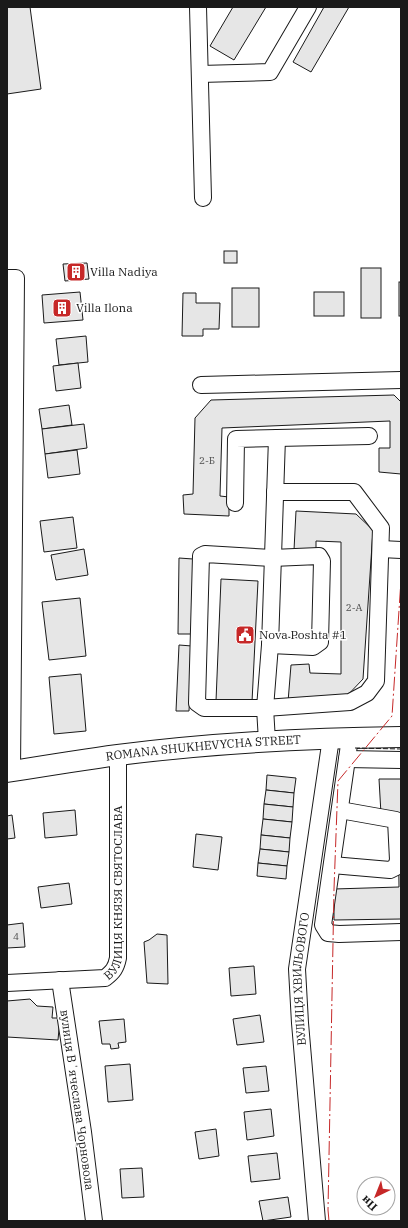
<svg xmlns="http://www.w3.org/2000/svg" width="408" height="1228" font-family="'IBM Plex Serif',serif">
<style>
.building{fill:#e6e6e6;stroke:#1a1a1a}
.lines{fill:none;stroke-linecap:round;stroke-linejoin:round}
.minor-casing{stroke:#1a1a1a;stroke-width:18}
.major-casing{stroke:#1a1a1a;stroke-width:22}
.minor{stroke:#fff;stroke-width:16}
.major{stroke:#fff;stroke-width:20}
.fence{stroke:#1a1a1a;stroke-width:1;stroke-dasharray:5 2;stroke-linecap:butt}
.power{stroke:#c62828;stroke-width:1;stroke-dasharray:14 3 2 3;stroke-linecap:butt}
.labels{text-anchor:middle;stroke-width:3;stroke-linejoin:round;paint-order:stroke}
.number-label{font-size:10px;fill:#4d4d4d}
.poi-label{font-size:12px;fill:#1a1a1a;stroke:#fff;text-anchor:start}
.street-label{font-size:12px;fill:#1a1a1a;stroke:#fff}
</style>
<rect width="100%" height="100%" fill="#fff"/>
<g class="building">
<polygon points="7,7 30,7 41,89 7,94"/>
<polygon points="233,7 266,7 234,60 210,46"/>
<polygon points="324,7 349,7 311,72 293,62"/>
<rect x="224" y="251" width="13" height="12"/>
<polygon points="87,263 89,279 65,281 63,264"/>
<rect x="361" y="268" width="20" height="50"/>
<rect x="399" y="282" width="2" height="34"/>
<rect x="232" y="288" width="27" height="39"/>
<polygon points="80,292 83,320 44,323 42,295"/>
<rect x="314" y="292" width="30" height="24"/>
<polygon points="183,293 196,293 196,303 220,303 219,329 203,329 203,336 182,336"/>
<polygon points="86,336 88,362 59,365 56,339"/>
<polygon points="78,363 81,388 56,391 53,366"/>
<polygon points="394,395 401,402 401,474 379,472 379,448 390,448 390,421 222,428 220,496 229,497 229,516 184,514 183,495 193,494 195,418 211,400"/>
<polygon points="69,405 72,425 42,429 39,409"/>
<polygon points="84,424 87,448 45,454 42,429"/>
<polygon points="77,450 80,474 48,478 45,454"/>
<polygon points="296,511 356,514 373,530 363,679 343,700 288,702 291,665 309,664 310,673 341,674 341,542 316,541 316,550 294,550"/>
<polygon points="73,517 77,548 44,552 40,521"/>
<polygon points="84,549 88,575 56,580 51,555"/>
<polygon points="179,558 193,559 192,634 178,634"/>
<polygon points="221,579 258,581 252,702 216,701"/>
<polygon points="80,598 86,656 49,660 42,602"/>
<polygon points="179,645 192,646 189,711 176,711"/>
<polygon points="81,674 86,731 54,734 49,677"/>
<polygon points="267,775 296,778 294,793 266,790"/>
<polygon points="379,779 401,779 401,919 334,920 334,889 399,887 398,813 381,814"/>
<polygon points="266,790 294,793 293,807 264,804"/>
<polygon points="264,804 293,807 292,822 263,819"/>
<polygon points="75,810 77,835 45,838 43,813"/>
<polygon points="12,815 15,838 7,839 7,816"/>
<polygon points="263,819 292,822 290,838 261,835"/>
<polygon points="196,834 222,837 218,870 193,867"/>
<polygon points="261,835 290,838 289,852 260,849"/>
<polygon points="260,849 289,852 287,866 258,863"/>
<polygon points="258,863 287,866 286,879 257,876"/>
<polygon points="69,883 72,904 41,908 38,887"/>
<polygon points="23,923 25,947 7,948 7,925"/>
<polygon points="157,934 167,935 168,984 147,983 144,942 149,940"/>
<polygon points="254,966 256,994 231,996 229,968"/>
<polygon points="30,999 37,1006 53,1007 52,1018 60,1018 58,1040 7,1037 7,1001"/>
<polygon points="260,1015 264,1042 237,1045 233,1019"/>
<polygon points="124,1019 126,1042 118,1043 119,1048 111,1049 110,1044 102,1044 99,1021"/>
<polygon points="130,1064 133,1100 108,1102 105,1066"/>
<polygon points="266,1066 269,1091 246,1093 243,1068"/>
<polygon points="271,1109 274,1136 247,1140 244,1112"/>
<polygon points="216,1129 219,1156 199,1159 195,1132"/>
<polygon points="277,1153 280,1179 251,1182 248,1156"/>
<polygon points="142,1168 144,1197 122,1198 120,1169"/>
<polygon points="288,1197 291,1217 263,1221 259,1201"/>
</g>
<g class="lines">
<g class="minor-casing">
<g id="minor">
<polyline points="198,7 203,198"/>
<polyline points="200,74 270,72 308,7"/>
<polyline points="7,278 16,278 12,771"/>
<polyline points="201,385 401,380"/>
<polyline points="235,503 236,439 369,436"/>
<polyline points="381,549 401,550"/>
<polyline points="270,645 313,647 320,642 322,561 319,556 272,558 205,554 201,556 197,703 204,708 265,708 350,702 367,693 376,681 381,528 354,492 275,492"/>
<polyline points="350,738 323,925 328,933 339,934 401,932"/>
<polyline points="267,741 265,708 270,645 277,438"/>
<polyline points="347,759 401,760"/>
<polyline points="332,865 390,870 396,867 398,860 396,820 340,810"/>
<polyline points="60,980 83,1132 94,1221"/>
<path id="s1" d="M7,983L105,978C113,972 116,968 118,958V755"/>
<path id="s2" d="M317,1221L300,1023L297,969L331,738"/>
</g>
</g>
<g class="major-casing">
<g id="major">
<path id="s3" d="M7,772C44,766 81,760 118,755C212,743 306,738 401,737"/>
</g>
</g>
<use href="#minor" class="minor"/>
<use href="#major" class="major"/>
<polyline class="fence" points="355,748 401,749"/>
<polyline class="power" points="329,1221 328,1210 334,889 338,781 392,716 401,580"/>
</g>
<defs>
<g id="building-square" transform="scale(1)"><rect x="-9" y="-9" width="18" height="18" rx="4" fill="#c62828" stroke="#fff"/><path d="M-4-6H4V6H1V3H-1V6H-4ZM-2.5-4.3h1.7v1.8h-1.7ZM.8-4.3h1.7v1.8H.8ZM-2.5-1h1.7V.8h-1.7ZM.8-1h1.7V.8H.8Z" fill="#fff"/></g>
<g id="civic-square" transform="scale(1)"><rect x="-9" y="-9" width="18" height="18" rx="4" fill="#c62828" stroke="#fff"/><path d="M-.6-6.5H3V-4.5H.6V-3L4-1V1h2V6H-6V1h2V-1L-.6-3ZM-1.2 2.5V6h2.4V2.5Z" fill="#fff"/></g>
</defs>
<g fill-rule="evenodd">
<use href="#building-square" x="76" y="272"/>
<use href="#building-square" x="62" y="308"/>
<use href="#civic-square" x="245" y="635"/>
</g>
<g class="labels">
<g class="number-label">
<text x="207" y="464">2-Б</text>
<text x="354" y="611">2-А</text>
<text x="16" y="940">4</text>
</g>
<g class="poi-label">
<text x="90" y="276">Villa Nadiya</text>
<text x="76" y="312">Villa Ilona</text>
<text x="259" y="639">Nova Poshta #1</text>
</g>
<g class="street-label">
<text dy="4" stroke="none"><textPath href="#s3" startOffset="198">ROMANA SHUKHEVYCHA STREET</textPath></text>
<text dy="4" stroke="none"><textPath href="#s1" startOffset="187">ВУЛИЦЯ КНЯЗЯ СВЯТОСЛАВА</textPath></text>
<text dy="4" stroke="none"><textPath href="#s2" startOffset="243">ВУЛИЦЯ ХВИЛЬОВОГО</textPath></text>
<text transform="translate(77 1100) rotate(82)" y="4">вулиця Вʼячеслава Чорновола</text>
</g>
</g>
<rect width="408" height="1228" fill="none" stroke="#1a1a1a" stroke-width="16"/>
<g transform="translate(376 1196) rotate(223)"><circle r="19" fill="#ffffff" stroke="#a3a3a3"/>
<path d="M0-3L7 15L0 10L-7 15Z" fill="#c62828"/>
<text y="-6" font-size="11" font-weight="bold" text-anchor="middle" fill="#1a1a1a">Пн</text>
</g>
</svg>
